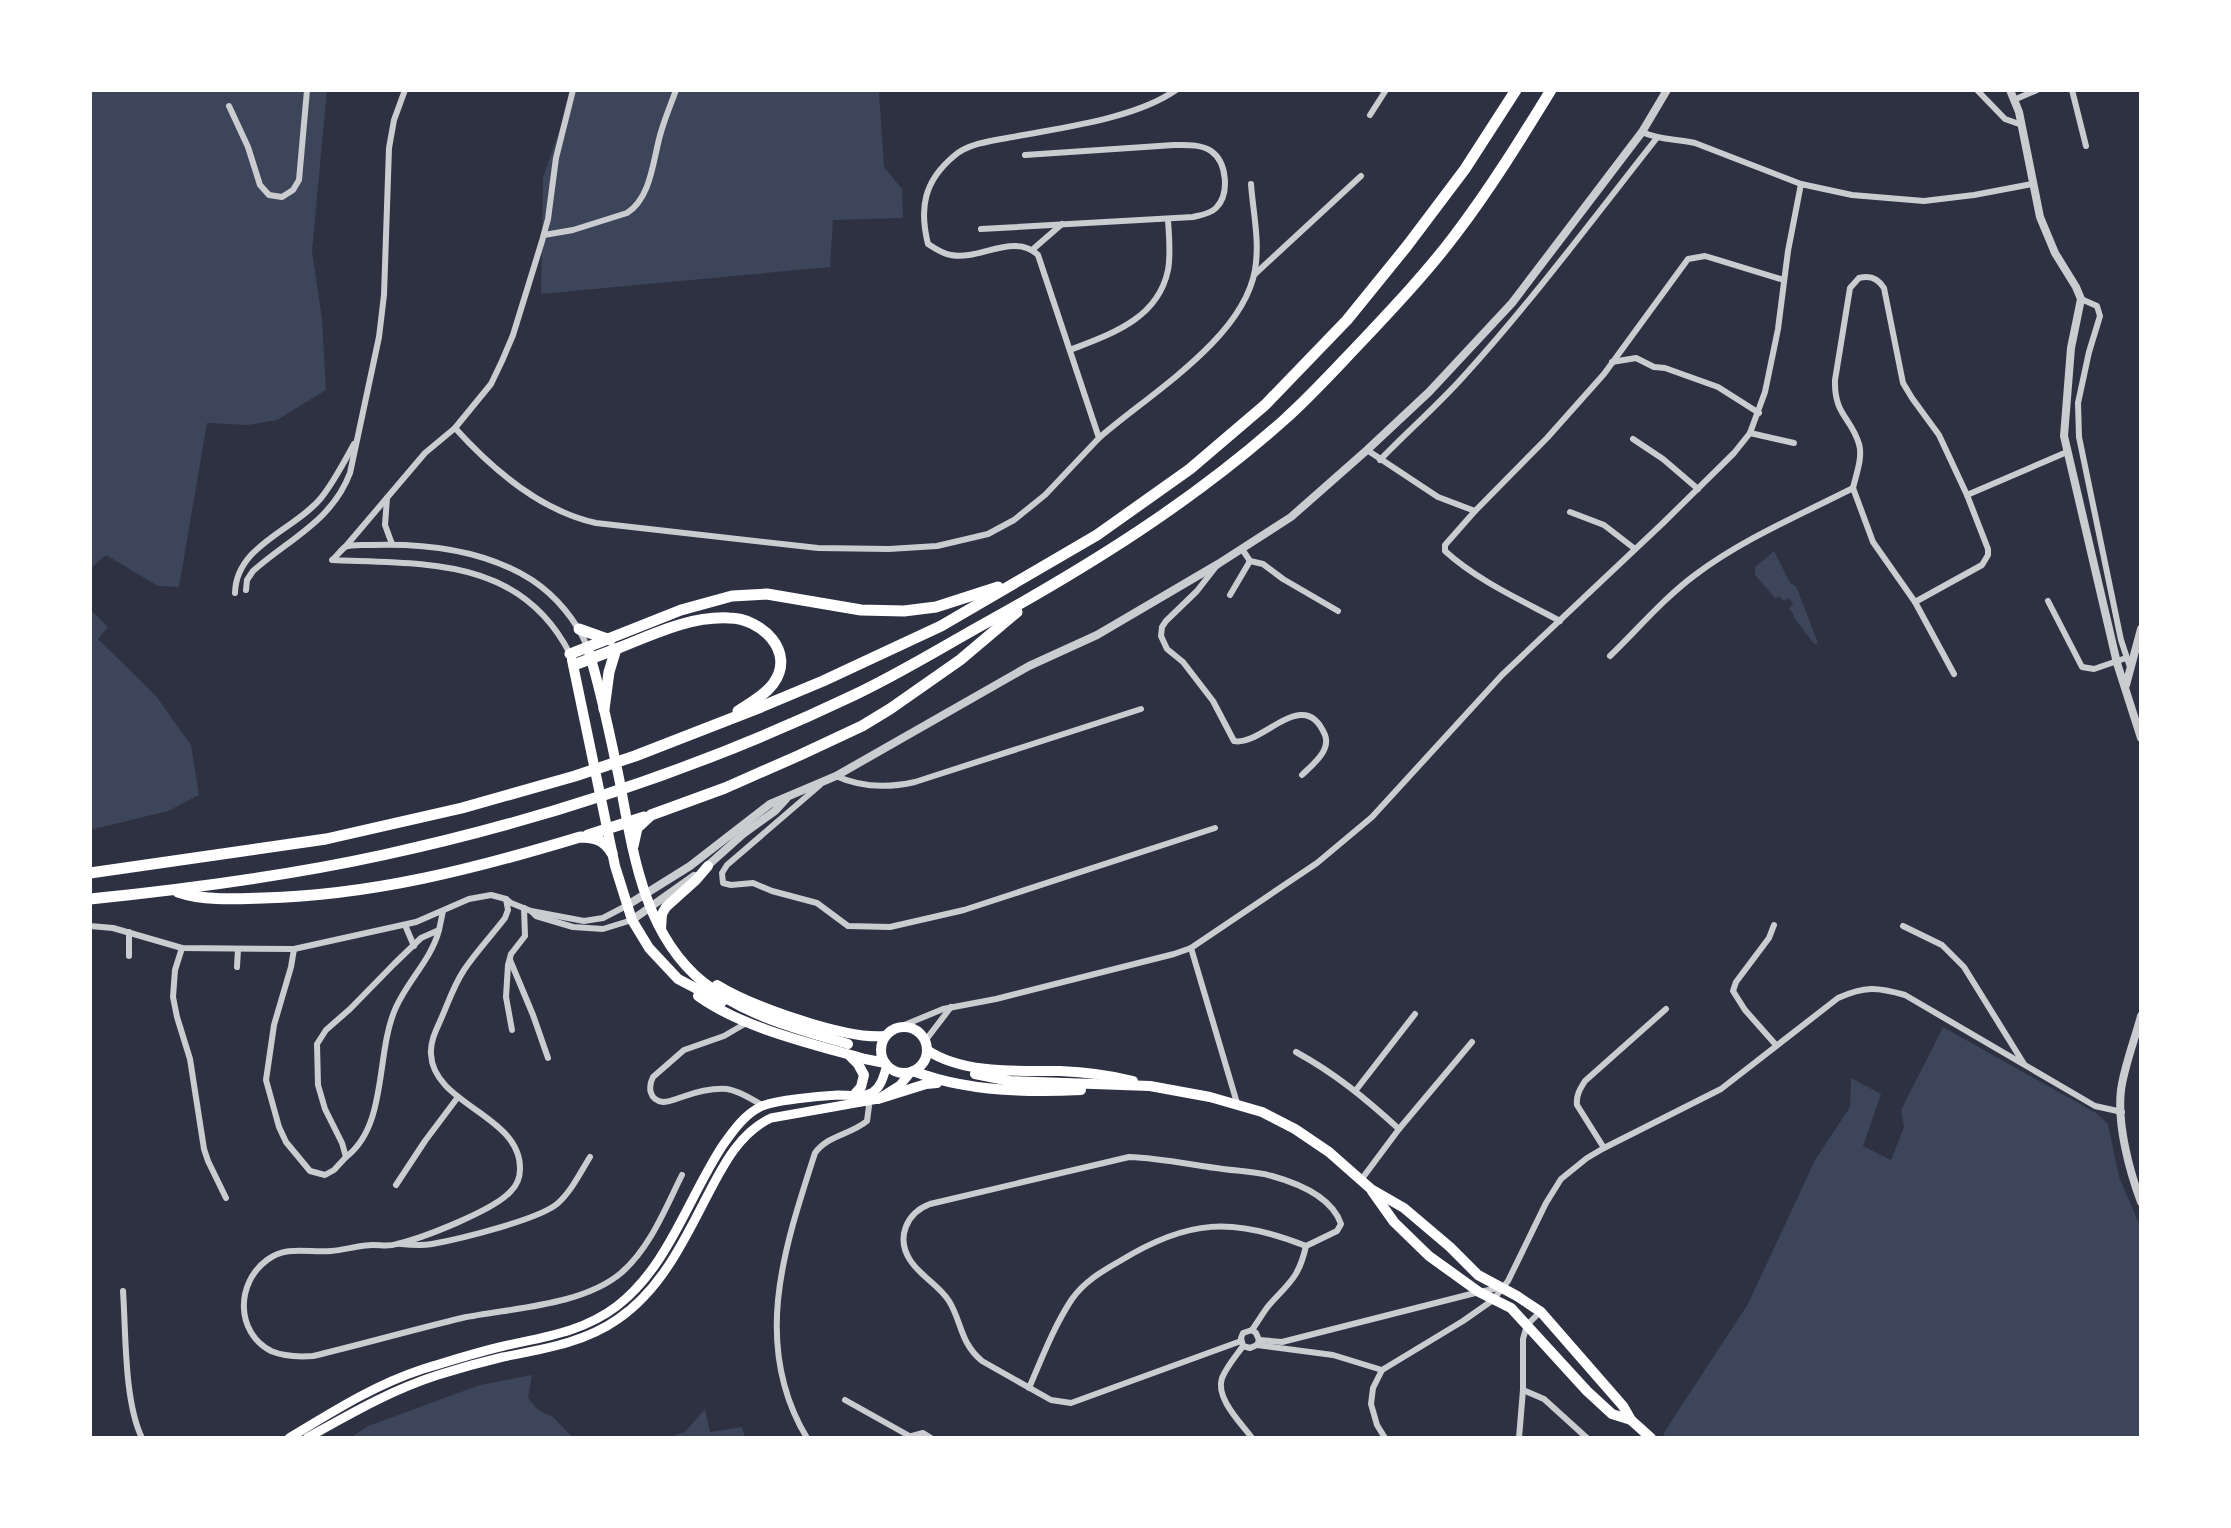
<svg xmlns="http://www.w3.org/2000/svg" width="2231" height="1528" font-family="'Roboto Condensed',sans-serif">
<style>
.green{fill:#3c4559}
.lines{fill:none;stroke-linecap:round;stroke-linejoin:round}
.minor{stroke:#caccd0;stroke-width:6}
.tertiary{stroke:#caccd0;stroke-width:8}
.secondary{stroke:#fff;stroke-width:9}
.primary{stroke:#fff;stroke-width:10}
.motorway{stroke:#fff;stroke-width:11}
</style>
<rect width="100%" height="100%" fill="#2d3142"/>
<g class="green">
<polygon points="90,90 327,90 312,251 322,319 326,390 277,420 248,425 207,423 179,587 158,586 106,555 90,569"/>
<polygon points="573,90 892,90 879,92 884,167 902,189 903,218 833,220 830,267 541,294 543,178"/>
<polygon points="1774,551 1790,583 1796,586 1818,643 1814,644 1793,616 1794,615 1789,608 1793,604 1789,598 1784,601 1779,596 1776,599 1755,575 1755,567"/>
<polygon points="90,609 108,627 98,639 156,696 191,745 199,795 168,811 90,830"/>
<polygon points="1943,1027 2096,1113 2108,1124 2119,1177 2141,1228 2141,1438 1668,1438 1663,1434 1748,1304 1815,1160 1850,1107 1851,1078 1881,1094 1863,1146 1891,1160 1904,1127 1901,1110"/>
<polygon points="532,1375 528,1398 538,1410 553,1417 573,1438 350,1438 368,1426 480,1385"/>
<polygon points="705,1409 710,1432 742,1427 745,1438 667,1438 685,1432"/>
</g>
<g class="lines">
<g class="minor">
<polyline points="1977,90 2005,119 2022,125"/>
<polyline points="2072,90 2086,146"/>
<polyline points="2016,99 2037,90"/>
<polyline points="229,106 248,147 260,185 269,195 282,197 293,190 299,180 307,90"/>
<polyline points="1370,115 1386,90"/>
<path d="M1642,132C1659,140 1676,139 1695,143L1801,184L1852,195L1924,201L1974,195L2032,184"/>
<path d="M981,229L1193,217C1201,215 1210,214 1216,208C1230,194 1227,162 1211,151C1201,144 1186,145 1174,145L1025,155"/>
<path d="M544,235L573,230L627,213C652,197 653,158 661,132C665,118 671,104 676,90"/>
<polyline points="1032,250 1062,224"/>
<polyline points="1255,274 1361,176"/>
<polyline points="2081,299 2097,306 2100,316 2089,352 2078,403 2079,437 2121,640 2130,667"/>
<path d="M1070,350C1111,334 1158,319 1168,270C1171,254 1169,236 1168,220"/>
<polyline points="1612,362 1636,358 1654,367 1665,368 1718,387 1759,413"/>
<path d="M455,428C492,469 541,511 596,523L818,548L889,549L937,546L988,534L1014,520L1045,495L1099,438L1038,255C1014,232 979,261 951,255C943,254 934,248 928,244C919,208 924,181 954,156C970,142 998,140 1018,136C1066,127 1136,118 1176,90"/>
<polyline points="1750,433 1794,443"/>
<path d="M1099,438C1149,394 1243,339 1255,270C1260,241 1253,212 1251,184"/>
<polyline points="1633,439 1663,459 1698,489"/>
<polyline points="1367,450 1438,497 1475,511"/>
<path d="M1380,460C1407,432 1437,406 1463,377C1531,302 1593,219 1656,139"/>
<path d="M1853,488C1856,475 1863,457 1859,444C1851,417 1834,415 1835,380L1850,288L1859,278C1870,275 1878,278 1884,288L1903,383L1912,398L1939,435L1967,495L1988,549V555L1982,565L1915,602"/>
<polyline points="1967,495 2067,452"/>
<polyline points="387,498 385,525 392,544"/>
<polyline points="1570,512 1604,525 1635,549"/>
<polyline points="346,546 425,453 455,428 491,384 502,361 513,335 542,241 548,219 556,158 573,90"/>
<polyline points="1242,549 1250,561 1263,564 1283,579 1338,611"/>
<path d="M1218,564L1197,591L1166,621L1162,627L1161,636L1167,649L1183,662L1213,701L1234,741C1262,747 1304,684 1325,735C1331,751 1312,765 1302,775"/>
<path d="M246,590L247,580L253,571C289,539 332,521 350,473L379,337L384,295L389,148L394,120L405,90"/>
<path d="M235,593C236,545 295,530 321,498C334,482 344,462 354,444"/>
<polyline points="1230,595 1250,561"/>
<polyline points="2048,601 2082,667 2094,669 2126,658"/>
<path d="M1560,621C1521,600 1478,581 1445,551V545L1475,511L1547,438L1604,374L1688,259L1705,256L1784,280"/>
<path d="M570,654C521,557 426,564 332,560C336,557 341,550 345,547C351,544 363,545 370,545C424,543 485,550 532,580C556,596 576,620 587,646"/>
<path d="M1610,656C1638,629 1664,598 1695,575C1743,539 1800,515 1853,488L1873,542L1915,602L1954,674"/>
<path d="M836,776C862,788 888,788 915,782L1141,709"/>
<polyline points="820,785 727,865 722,873 723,883 731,885 753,883 772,891 817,903 848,926 890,927 964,910 1215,828"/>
<path d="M506,899L508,910L505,918C492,935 476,952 464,970C454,985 448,1003 441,1019C436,1030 430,1042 431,1054C433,1105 521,1115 520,1169C520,1177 517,1185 511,1191C495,1210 423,1238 397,1244C388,1247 382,1245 373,1245C359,1245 345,1250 331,1251C309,1253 287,1245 267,1260C236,1283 235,1332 271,1351C285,1357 299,1357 313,1356C363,1344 412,1330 462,1318C510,1308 582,1306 621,1273C650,1248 665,1209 682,1175"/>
<polyline points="531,911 584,921 603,918 626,906"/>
<polyline points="405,925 414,946"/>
<polyline points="1774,925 1769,938 1736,982 1733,991 1745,1010 1776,1045"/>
<polyline points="90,926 113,928 182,948 294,949 416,922 469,899 491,895 506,899 511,903 531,911 536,916 573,927 603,929 632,920"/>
<polyline points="1903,926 1942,945 1964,967 2024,1064"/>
<polyline points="129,932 129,956"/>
<polyline points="182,948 175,970 173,997 177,1017 190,1059 204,1149 208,1161 226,1198"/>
<polyline points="1191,948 1237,1103"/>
<polyline points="294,949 291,967 274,1025 266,1080 279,1127 286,1142 310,1171 325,1175 334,1170 346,1157 342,1143 325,1109 318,1085 317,1044 326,1030 350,1009 394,964 421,938 439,930 443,911"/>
<polyline points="510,960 533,1015 548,1058"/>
<polyline points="237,967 238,949"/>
<path d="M748,1022L724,1036L684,1050L653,1077C648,1087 649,1100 663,1102C669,1102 676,1099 682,1097C696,1092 712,1088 727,1089C740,1091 751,1099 762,1105"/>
<polyline points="902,1026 943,1009 996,999 1174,954 1191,948 1317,863 1372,817 1502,675 1663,523 1734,453 1750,433 1765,392 1778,329 1788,251 1801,184"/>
<polyline points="512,1030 506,997 508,965 511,954 525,936 524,908"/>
<polyline points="925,1041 951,1007"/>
<path d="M1296,1052C1336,1074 1366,1099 1399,1129"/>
<polyline points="1356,1090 1415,1014"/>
<path d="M1604,1148L1577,1105C1576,1095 1580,1089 1585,1081L1666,1009"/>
<path d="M346,1157C387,1126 376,1057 394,1012C405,983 431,961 439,930"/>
<polyline points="1361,1180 1399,1129 1472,1042"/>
<polyline points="396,1185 425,1141 458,1097"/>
<path d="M401,1244C411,1245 422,1246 432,1244C460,1239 537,1220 557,1204C571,1192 580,1173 590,1157"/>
<path d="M123,1291C126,1333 124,1401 142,1438"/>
<polyline points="1259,1340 1257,1345 1250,1348 1243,1346 1241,1338 1243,1333 1252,1330 1256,1333 1259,1340 1282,1342 1479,1292 1499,1288"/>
<path d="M1241,1341L1071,1403L1051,1400L982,1361C960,1343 962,1322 949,1301C939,1285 920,1276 910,1260C896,1238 906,1213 930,1204L1129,1157C1159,1158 1187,1164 1216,1168C1234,1171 1254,1171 1272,1176C1297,1183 1332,1197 1341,1224L1337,1231L1306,1246C1299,1277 1290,1282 1270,1304C1263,1312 1258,1322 1252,1330"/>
<polyline points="1257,1345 1333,1355 1382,1370"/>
<path d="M1243,1346C1236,1356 1227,1366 1222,1378C1215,1398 1241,1423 1252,1438"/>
<path d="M1029,1388C1042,1358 1054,1326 1072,1299C1084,1282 1102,1271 1120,1261C1188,1219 1233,1217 1306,1246"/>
<polyline points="1523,1390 1544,1399 1587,1438"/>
<polyline points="845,1400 913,1438"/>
<polyline points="912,1436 923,1433 931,1438"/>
<path d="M807,1438C751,1345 784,1249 815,1153C828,1135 850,1135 867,1121L869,1106L866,1102"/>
<path d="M1385,1438L1377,1425L1371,1404L1373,1388L1382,1370L1463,1321L1493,1300L1508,1281L1546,1203L1561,1179L1587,1158L1604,1148L1721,1089L1838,998C1865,986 1877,987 1905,995L2095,1106L2122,1112"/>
<polyline points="1519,1438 1523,1390 1523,1339 1527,1325 1540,1312"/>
</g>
<g class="tertiary">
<polyline points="2010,90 2019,112 2040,217 2055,253 2076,287 2081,299 2071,348 2064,436 2117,663 2141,738"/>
<polyline points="2126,685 2141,629"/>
<polyline points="705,868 743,834 775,811 786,799"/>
<polyline points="626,906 690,866 770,804 836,776 1029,666 1097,635 1218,564 1291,517 1367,450 1429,392 1512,303 1642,132 1667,90"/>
<polyline points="632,920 694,876"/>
<path d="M2141,1016C2135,1039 2124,1067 2121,1090C2117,1124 2129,1170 2141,1202"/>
</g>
<g class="secondary">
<path d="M289,1438C332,1412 374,1385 423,1369C450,1361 477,1352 504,1346C544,1337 583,1332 617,1306C668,1267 688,1198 723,1145C733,1131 744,1115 760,1107C773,1100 821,1096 838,1095C849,1095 863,1098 873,1092C882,1086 884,1074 887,1065"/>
<path d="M307,1438C350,1414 391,1390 438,1375C460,1368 482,1362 503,1357C543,1349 584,1343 618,1319C659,1291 682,1245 704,1202C721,1170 737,1134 771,1118L878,1099L900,1085L911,1072"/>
</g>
<g class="primary">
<path d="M589,652C602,695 611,739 620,783C633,853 644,934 703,982C745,1016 798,1029 848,1044"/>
<polyline points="572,660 615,866 632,920 649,948 678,979 722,1002"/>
<polyline points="661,929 662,914 666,907 696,880 708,866"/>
<path d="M717,985C751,1006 846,1040 885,1036"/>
<path d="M698,996C742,1028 813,1044 865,1059L885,1063"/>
<circle cx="904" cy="1050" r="23"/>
<path d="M927,1050C962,1074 1019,1071 1060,1071C1085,1072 1109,1075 1133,1081"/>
<polyline points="850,1056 858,1064 864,1075 861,1087 854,1095"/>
<path d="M913,1071C964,1091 1027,1093 1081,1090"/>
<polyline points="975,1074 1010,1081 1150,1086 1210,1097 1262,1112 1295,1129 1329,1152 1371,1189 1404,1208 1450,1247 1478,1275 1517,1296 1541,1312 1623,1406 1631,1420 1651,1438"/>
<polyline points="878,1099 926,1084 937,1083"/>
<polyline points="1372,1191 1394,1222 1429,1256 1479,1292 1511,1308 1587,1391 1612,1414 1631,1420"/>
</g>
<g class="motorway">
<polyline points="579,629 610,640"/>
<polyline points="570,654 681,610 732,596 767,594 861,610 904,611 936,607 998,587"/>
<polyline points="574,665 616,649"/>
<path d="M604,709L609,672L616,649C652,635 689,616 729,618C761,618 797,652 773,684C764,696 750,703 738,711"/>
<polyline points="588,835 644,817"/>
<polyline points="633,846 637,828 651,815 725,788 800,755 862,726 890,709 960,660 1017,612"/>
<polyline points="90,873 326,839 462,808 575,776 635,756 761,707 823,681 941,626 1097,535 1190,469 1265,405 1347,320 1407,246 1465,169 1516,90"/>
<path d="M178,892C204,901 235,899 263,898C373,895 474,869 580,837C595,837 604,840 612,853"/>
<path d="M90,899C188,889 287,876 383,855C544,820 703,767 852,696C897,675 939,649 982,625C1089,566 1192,502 1284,420C1312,395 1337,367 1363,340C1395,306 1427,272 1455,235C1490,189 1521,139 1551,90"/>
</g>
</g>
<rect width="2231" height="1528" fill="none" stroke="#ffffff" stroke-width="184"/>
</svg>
